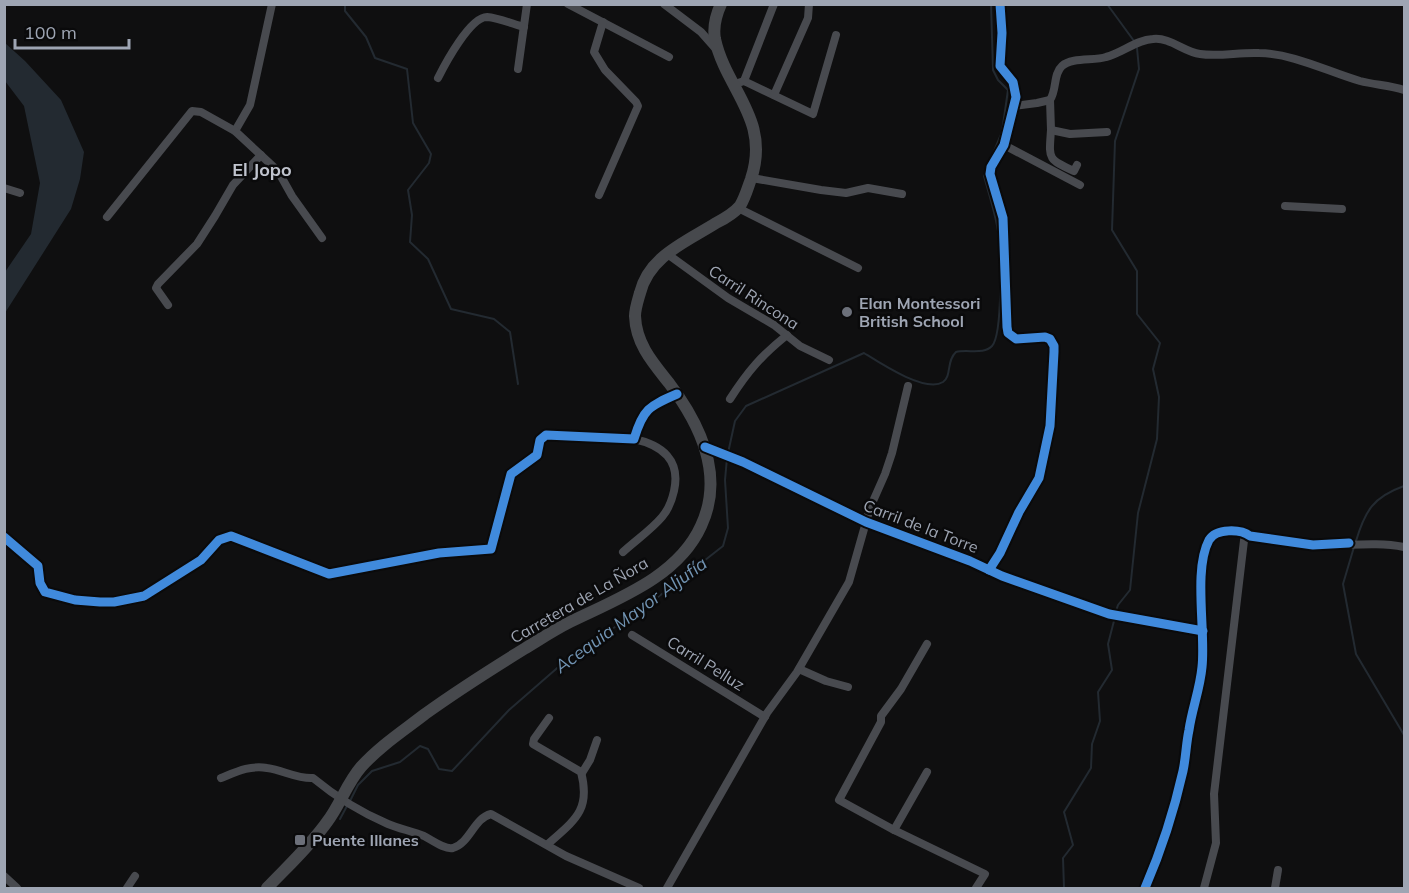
<svg xmlns="http://www.w3.org/2000/svg" width="1409" height="893" font-family="Mulish,sans-serif">
<style>
.water{fill:#232a31}
.lines{fill:none;stroke-linecap:round;stroke-linejoin:round}
.stream{stroke:#232a31;stroke-width:2}
.minor{stroke:#484a4f;stroke-width:8}
.secondary{stroke:#47494d;stroke-width:12}
.cycleway-casing{stroke:#0a0a0b;stroke-width:13}
.cycleway{stroke:#408adc;stroke-width:9}
.poi-dot{fill:#6c707a;stroke:#0a0a0b;stroke-width:2}
.labels{text-anchor:middle;stroke-width:5;stroke-linejoin:round;paint-order:stroke}
.street-label{font-size:16px;fill:#9ea5b3;stroke:#0a0a0b}
.poi-label{font-size:16px;font-weight:bold;fill:#9ea5b3;stroke:#0a0a0b;text-anchor:start}
.neighbourhood-label{font-size:18px;font-weight:bold;fill:#c0c4ce;stroke:#0a0a0b}
.water-label{font-size:18px;font-style:italic;fill:#7193b2;stroke:#0a0a0b}
</style>
<rect width="100%" height="100%" fill="#0f0f10"/>
<polygon class="water" points="5,43 25,61 61,100 84,152 80,179 71,209 5,313 5,272 31,234 40,183 24,106 5,81"/>
<g class="lines">
<g class="stream">
<polyline points="345,4 345,11 366,37 375,58 407,69 413,123 431,154 429,163 408,190 412,215 410,242 428,259 451,309 494,319 510,332 518,384"/>
<polyline points="1107,4 1134,41"/>
<polyline points="990,161 1002,132 1008,90 998,80 993,70 991,4"/>
<path d="M728,453L735,421L746,406L864,353C880,363 925,393 943,382C952,376 946,361 956,352C967,349 984,355 992,346C1003,334 1001,249 998,231C995,212 989,194 984,176L987,170"/>
<path d="M1356,541C1365,511 1373,497 1404,486"/>
<polyline points="1354,547 1343,584 1356,654 1404,735"/>
<polyline points="1116,611 1118,605 1130,590 1138,513 1157,439 1159,397 1153,369 1160,343 1137,314 1137,271 1112,230 1115,141 1139,69 1137,48"/>
<polyline points="350,801 358,785 372,771 400,762 420,746 428,749 439,769 452,771 509,710 571,656 644,608 723,546 728,528 725,480 727,458"/>
<polyline points="340,819 347,806"/>
<polyline points="1064,888 1063,858 1073,845 1064,812 1091,768 1092,744 1100,721 1098,692 1112,670 1108,644 1115,617"/>
</g>
<g class="minor">
<polyline points="568,4 669,57"/>
<polyline points="664,4 701,32 716,49"/>
<polyline points="518,69 527,4"/>
<path d="M438,78C445,64 470,17 487,17C499,18 513,24 524,27"/>
<polyline points="744,81 774,4"/>
<polyline points="735,84 744,81 813,114 836,35"/>
<polyline points="774,95 808,18 809,4"/>
<polyline points="1050,100 1051,130 1070,134 1107,132"/>
<path d="M1014,106L1037,103L1050,100C1057,90 1053,74 1062,66C1072,57 1094,61 1106,57C1122,53 1136,40 1153,39C1170,37 1184,52 1200,54C1219,57 1239,52 1259,53C1295,54 1326,71 1360,81C1375,85 1390,85 1404,90"/>
<path d="M1051,130C1049,159 1047,159 1074,171L1077,165"/>
<polyline points="235,131 250,105 272,4"/>
<polyline points="1004,145 1080,185"/>
<polyline points="752,178 821,190 846,193 868,188 902,194"/>
<polyline points="4,188 20,193"/>
<polyline points="599,195 638,106 636,102 605,70 594,52 603,22"/>
<polyline points="1285,206 1342,209"/>
<polyline points="738,208 858,268"/>
<polyline points="107,217 192,111 201,112 235,131 278,171 292,196 322,238"/>
<polyline points="666,253 728,298 774,325 800,346 829,360"/>
<polyline points="168,305 156,288 158,284 197,244 215,216 233,185 261,155"/>
<path d="M730,399C748,371 761,356 787,335"/>
<polyline points="705,447 743,462 866,522 970,561 1002,576 1109,614 1203,631"/>
<path d="M4,537L38,566L40,583L45,592L75,600L100,602H114L144,596L201,560L219,540L231,536L329,574L439,553L491,549L511,474L537,455L540,440L546,435L634,439C643,409 649,406 677,394"/>
<path d="M623,552C636,540 651,530 662,517C668,510 672,500 674,491C681,460 662,445 634,439"/>
<polyline points="989,570 1000,553 1019,512 1039,478 1050,426 1054,352 1054,346 1050,339 1045,337 1016,339 1008,333 1007,327 1003,218 990,174 991,167 1004,145 1016,97 1013,82 1000,66 1002,33 1000,4"/>
<polyline points="632,635 765,717"/>
<polyline points="927,644 901,689 881,716 881,722 839,800 894,830 985,874 976,888"/>
<polyline points="799,669 826,681 848,687"/>
<polyline points="582,773 590,760 597,740"/>
<path d="M221,778C236,772 250,765 267,768C283,770 297,779 313,778C336,797 360,812 388,824C400,829 412,831 424,836C432,840 445,850 453,848C470,843 474,818 491,814L566,856L639,888"/>
<polyline points="894,830 927,772"/>
<path d="M548,844C575,820 591,810 581,772L533,744L534,739L549,718"/>
<polyline points="4,876 17,888"/>
<polyline points="127,888 135,876"/>
<polyline points="667,888 767,713 797,672 849,582 870,508 885,474 892,453 908,386"/>
<path d="M1145,888C1161,851 1174,811 1183,771C1186,757 1186,744 1189,730C1192,709 1200,689 1202,667C1206,632 1193,570 1209,540C1216,528 1241,529 1250,536C1271,539 1291,543 1311,545C1342,547 1373,541 1404,547"/>
<polyline points="1204,888 1216,843 1214,794 1245,532"/>
<polyline points="1275,888 1278,870"/>
</g>
<path class="secondary" d="M267,888C287,867 310,846 327,822C340,805 347,783 361,767C380,746 403,731 425,714C457,691 490,670 524,649C539,640 554,630 570,622C617,599 678,577 701,526C725,475 700,424 669,383C653,363 636,344 635,316C635,309 638,300 640,293C649,256 686,242 716,223C724,219 734,213 740,206C745,198 748,187 751,179C771,119 726,90 715,39C713,28 716,15 721,4"/>
<g class="cycleway-casing">
<g id="cycleway">
<polyline points="705,447 743,462 866,522 970,561 1002,576 1109,614 1203,631"/>
<path d="M4,537L38,566L40,583L45,592L75,600L100,602H114L144,596L201,560L219,540L231,536L329,574L439,553L491,549L511,474L537,455L540,440L546,435L634,439C643,409 649,406 677,394"/>
<polyline points="989,570 1000,553 1019,512 1039,478 1050,426 1054,352 1054,346 1050,339 1045,337 1016,339 1008,333 1007,327 1003,218 990,174 991,167 1004,145 1016,97 1013,82 1000,66 1002,33 1000,4"/>
<path d="M1145,888C1161,851 1174,811 1183,771C1186,757 1186,744 1189,730C1192,709 1200,689 1202,667C1206,632 1193,570 1209,540C1216,528 1241,529 1250,536L1313,545L1349,543"/>
</g>
</g>
<use href="#cycleway" class="cycleway"/>
</g>
<g class="poi-dot">
<circle cx="847" cy="312" r="6"/>
<rect x="294" y="834" width="12" height="12" rx="3"/>
</g>
<g class="labels">
<g class="street-label">
<text transform="translate(754 297) rotate(33)" y="6">Carril Rincona</text>
<text transform="translate(921 526) rotate(21)" y="6">Carril de la Torre</text>
<text transform="translate(579 600) rotate(-30)" y="6">Carretera de La Ñora</text>
<text transform="translate(706 663) rotate(32)" y="6">Carril Pelluz</text>
</g>
<g class="poi-label">
<text x="859" y="309">Elan Montessori<tspan x="859" dy="18">British School</tspan></text>
<text x="312" y="846">Puente Illanes</text>
</g>
<g class="neighbourhood-label">
<text x="262" y="176">El Jopo</text>
</g>
<g class="water-label">
<text transform="translate(631 615) rotate(-36)" y="6">Acequia Mayor Aljufía</text>
</g>
</g>
<rect width="1409" height="893" fill="none" stroke="#9ea5b3" stroke-width="12"/>
<path d="M15 39v9h114v-9" fill="none" stroke="#9ea5b3" stroke-width="3"/>
<text x="24" y="39" font-size="18" fill="#9ea5b3" stroke="#0a0a0b" stroke-width="4.5" paint-order="stroke">100 m</text>
</svg>
